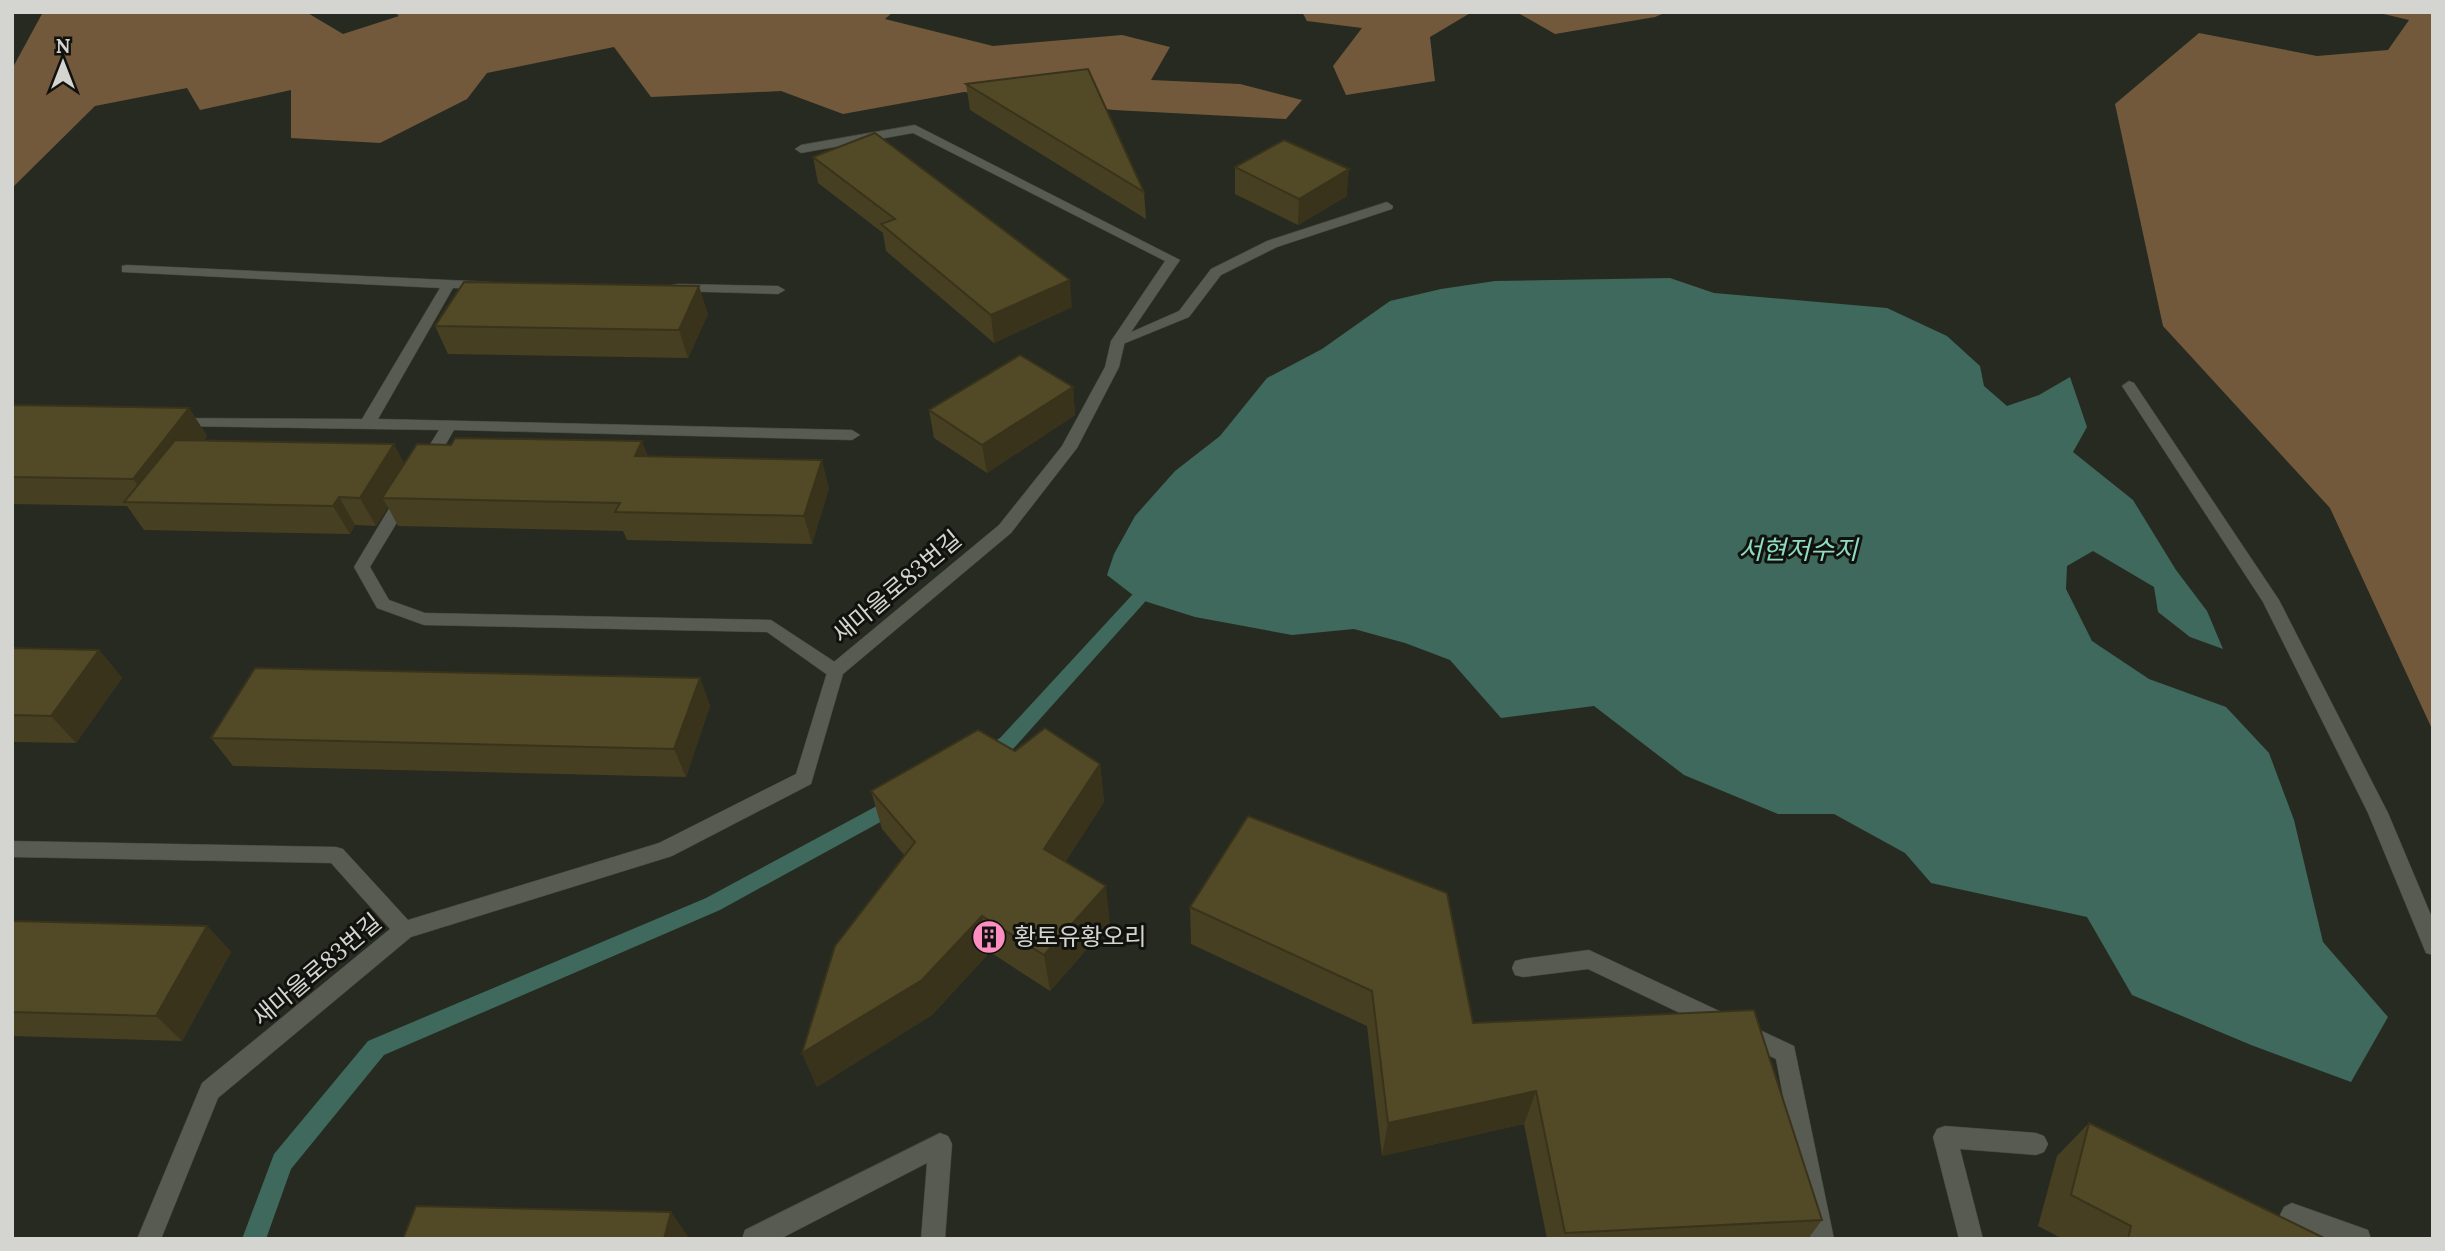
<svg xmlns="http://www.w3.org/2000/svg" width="2445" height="1251" font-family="Lora,'Noto Sans KR',serif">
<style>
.forest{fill:#72593c}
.water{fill:#3e695c}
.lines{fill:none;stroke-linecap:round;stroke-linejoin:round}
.stream{fill:#3e695c;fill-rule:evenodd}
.lane-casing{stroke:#43453e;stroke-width:1}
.street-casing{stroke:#43453e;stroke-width:1}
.lane{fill:#585b51;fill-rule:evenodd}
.street{fill:#585b51;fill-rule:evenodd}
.wall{fill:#473f21}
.shaded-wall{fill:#39331b}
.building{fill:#524926;stroke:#39331b;stroke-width:2}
.labels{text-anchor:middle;stroke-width:6;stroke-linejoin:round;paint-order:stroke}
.street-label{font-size:24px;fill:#d4d5d0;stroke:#11120e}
.poi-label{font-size:24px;fill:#d4d5d0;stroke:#11120e;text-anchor:start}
.water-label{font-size:26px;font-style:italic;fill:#8edbc3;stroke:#11120e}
</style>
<rect width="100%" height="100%" fill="#272a21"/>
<g class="forest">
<polygon points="43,12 306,12 343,34 399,16 394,12 893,12 885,19 993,46 1122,35 1170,47 1151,80 1240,84 1302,100 1286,119 1114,110 964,92 843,114 781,91 651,97 614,47 487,73 467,99 380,143 291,138 291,90 200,110 187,88 95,106 12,188 12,69"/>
<polygon points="1302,12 1472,12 1430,37 1435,81 1346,95 1333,66 1362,28 1307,21"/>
<polygon points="1508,12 1667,12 1655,17 1555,34 1520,14"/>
<polygon points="2375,12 2433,12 2433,731 2330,508 2163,326 2115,104 2199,33 2317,56 2388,50 2409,20"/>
</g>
<polygon class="water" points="1670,278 1714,293 1887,308 1947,336 1980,366 1984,386 2007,406 2039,395 2070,377 2087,427 2073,452 2133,500 2176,570 2207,611 2223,649 2190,637 2158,612 2154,587 2093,551 2067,566 2066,589 2092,641 2149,679 2226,707 2269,753 2294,820 2323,942 2388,1017 2351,1082 2251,1045 2132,995 2087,917 1931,883 1905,853 1834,814 1778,814 1684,775 1594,706 1501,718 1450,660 1405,643 1354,629 1292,635 1195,617 1138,599 1107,575 1114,554 1135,516 1175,471 1220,436 1267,378 1322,349 1390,301 1441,289 1495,281"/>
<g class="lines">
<g class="stream">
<path d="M1138,593L1147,599L1144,603L1014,748C1003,755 991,765 978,761L976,756L978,751L1000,738L1132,595Z"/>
<polygon points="899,794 906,796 909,802 906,808 720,910 384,1055 291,1169 266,1239 242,1239 274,1154 368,1041 706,898"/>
</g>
<g class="lane-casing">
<g id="lane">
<polygon points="1387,202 1393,206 1392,209 1277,247 1221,275 1189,317 1123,344 1118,345 1111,341 1179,311 1211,269 1267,241"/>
<polygon points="127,265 491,282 493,285 486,289 453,288 378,419 852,430 860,435 852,440 454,430 432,468 426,469 418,464 439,430 176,426 171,424 168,421 171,418 362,419 440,288 122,272 122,266"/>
<polygon points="678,284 778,286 785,290 778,294 673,291 673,285"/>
<polygon points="2129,381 2134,383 2279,600 2388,813 2433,920 2433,955 2426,953 2368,813 2263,602 2122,386"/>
<polygon points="405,491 413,496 370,567 389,600 425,613 771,620 841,666 844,671 841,676 829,676 767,632 424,625 377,608 354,567 399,492"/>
<polygon points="1589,950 1794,1046 1834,1239 1810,1239 1776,1059 1588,969 1523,977 1515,975 1512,968 1515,961 1523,959"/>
<polygon points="1945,1126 2036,1133 2044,1136 2048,1144 2044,1152 2036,1155 1960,1149 1983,1239 1959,1239 1933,1137 1937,1129"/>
<polygon points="940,1133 948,1136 952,1144 945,1239 921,1239 927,1163 780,1239 742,1239 745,1230"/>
<polygon points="2292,1203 2368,1230 2371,1239 2325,1239 2284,1223 2280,1215 2284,1207"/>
</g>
</g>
<g class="street-casing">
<polygon id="street" points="915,125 1180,260 1125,341 1119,367 1077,448 1011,533 843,674 811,784 672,856 411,937 218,1098 161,1239 137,1239 202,1083 390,929 331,863 12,857 12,841 336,847 343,849 408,920 659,843 796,774 829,666 999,525 1062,446 1105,367 1111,341 1165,261 913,133 801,153 795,149 801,145"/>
</g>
<use href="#lane" class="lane"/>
<use href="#street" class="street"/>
</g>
<g class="wall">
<polygon points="966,84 1144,192 1146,219 970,110"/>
<polygon points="813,157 1072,307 994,343 886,251 883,233 818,183"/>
<polygon points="1235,167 1347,196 1298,225 1235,194"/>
<polygon points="708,314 688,358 448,354 435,326"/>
<polygon points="1073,387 1075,415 987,473 934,438 929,410"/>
<polygon points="12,405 189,408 207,436 204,440 405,463 648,457 829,488 812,544 627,540 623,531 398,526 388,507 376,526 355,525 350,534 144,530 127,506 12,504"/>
<polygon points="12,648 99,650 122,678 76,743 12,742"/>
<polygon points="700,678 710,706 686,777 233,766 211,738"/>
<polygon points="1015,751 1100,764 1104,802 1065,862 1110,923 1050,991 990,952 932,1015 817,1087 802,1053 905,856 882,829 871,791"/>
<polygon points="1190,907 1473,1023 1822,1220 1808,1239 1547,1239 1524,1124 1382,1156 1367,1026 1191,944"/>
<polygon points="12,921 207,926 231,952 182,1041 12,1036"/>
<polygon points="2089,1123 2326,1239 2063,1239 2038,1226 2057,1156"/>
</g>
<g class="shaded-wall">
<polygon points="1349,169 1347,196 1298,225 1299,199"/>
<polygon points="1070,280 1072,307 994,343 991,315"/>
<polygon points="699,286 708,314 688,358 679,330"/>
<polygon points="1073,387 1075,415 987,473 982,445"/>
<polygon points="189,408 207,436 156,503 150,502 133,479"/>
<polygon points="642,441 653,469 635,456"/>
<polygon points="394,444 409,472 382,498 388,507 376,526 360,498"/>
<polygon points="822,460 829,488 812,544 804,516"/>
<polygon points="339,497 355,525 350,534 333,506"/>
<polygon points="99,650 122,678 76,743 51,716"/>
<polygon points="700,678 710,706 686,777 674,749"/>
<polygon points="1100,764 1104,802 1050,886 1044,849"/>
<polygon points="1106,886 1110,923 1050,991 1044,955"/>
<polygon points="982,916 990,952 932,1015 817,1087 802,1053"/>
<polygon points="207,926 231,952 182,1041 156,1016"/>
<polygon points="1536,1091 1524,1124 1382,1156 1388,1123"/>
<polygon points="671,1212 690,1239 664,1239"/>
</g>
<g class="building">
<polygon points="1088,69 1144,192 966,84"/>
<polygon points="875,133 1070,280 991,315 881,224 895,219 813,157"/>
<polygon points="1284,140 1349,169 1299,199 1235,167"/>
<polygon points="464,282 699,286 679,330 435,326"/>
<polygon points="1020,355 1073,387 982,445 929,410"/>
<polygon points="12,405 189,408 133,479 12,477"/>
<polygon points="455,438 642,441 635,456 822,460 804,516 615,512 620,503 382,498 417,444 451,445"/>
<polygon points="175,440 394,444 360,498 339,497 333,506 124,502"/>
<polygon points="12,648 99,650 51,716 12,715"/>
<polygon points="255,668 700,678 674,749 211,738"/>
<polygon points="1045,728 1100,764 1044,849 1106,886 1044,955 982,916 922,980 802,1053 835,946 915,842 871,791 978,730 1015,751"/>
<polygon points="1248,816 1447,893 1473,1023 1754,1010 1822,1220 1565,1233 1536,1091 1388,1123 1372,991 1190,907"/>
<polygon points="12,921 207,926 156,1016 12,1012"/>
<polygon points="2089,1123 2326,1239 2128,1239 2131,1226 2071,1195"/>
<polygon points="416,1206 671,1212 664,1239 403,1239"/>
</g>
<defs>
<g id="building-disc" transform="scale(1.75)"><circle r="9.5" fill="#fd8ebf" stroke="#11120e"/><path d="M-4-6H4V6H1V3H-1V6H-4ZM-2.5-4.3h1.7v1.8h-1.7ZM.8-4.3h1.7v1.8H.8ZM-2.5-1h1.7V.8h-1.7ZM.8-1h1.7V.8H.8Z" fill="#111"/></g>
</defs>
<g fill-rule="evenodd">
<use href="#building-disc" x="989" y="937"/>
</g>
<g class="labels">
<g class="street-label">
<text transform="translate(897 587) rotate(-40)" y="8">새마을로83번길</text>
<text transform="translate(317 970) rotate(-40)" y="8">새마을로83번길</text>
</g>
<g class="poi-label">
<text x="1014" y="945">황토유황오리</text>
</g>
<g class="water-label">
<text x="1798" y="559">서현저수지</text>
</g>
</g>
<rect width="2445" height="1251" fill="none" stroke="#d4d5d0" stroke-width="28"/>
<g transform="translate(63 63)" stroke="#11120e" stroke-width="5" paint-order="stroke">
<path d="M0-5L12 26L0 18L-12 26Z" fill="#d4d5d0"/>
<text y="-10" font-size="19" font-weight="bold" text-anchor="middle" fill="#d4d5d0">N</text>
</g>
</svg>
